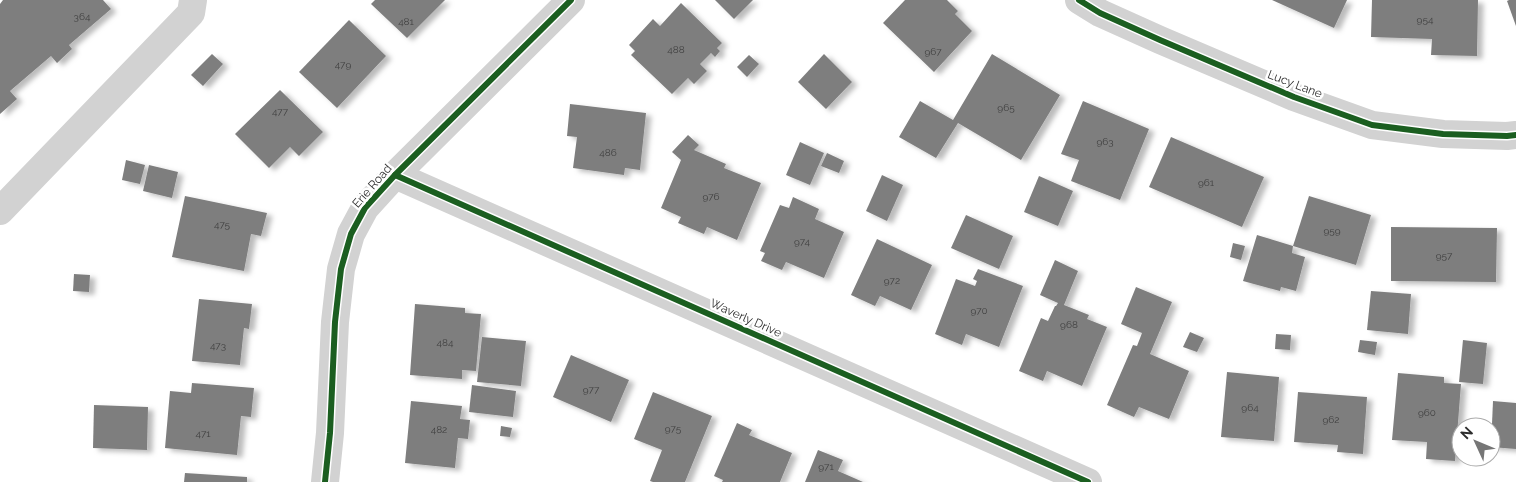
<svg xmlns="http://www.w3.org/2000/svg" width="1516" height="482" font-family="Raleway,sans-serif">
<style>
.building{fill:#7e7e7e;filter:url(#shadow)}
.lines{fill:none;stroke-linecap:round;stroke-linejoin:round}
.minor{stroke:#d2d2d2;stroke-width:28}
.cycleway-casing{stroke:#fff;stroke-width:9}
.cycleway{stroke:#1b5e20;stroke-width:6}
.labels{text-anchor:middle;stroke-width:5;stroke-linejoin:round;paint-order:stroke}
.number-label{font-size:10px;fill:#414141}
.street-label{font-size:12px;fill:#2d2d2d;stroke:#fff}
</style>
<defs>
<filter id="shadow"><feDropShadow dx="5.5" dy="3" stdDeviation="2.5" flood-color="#0004"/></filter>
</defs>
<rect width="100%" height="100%" fill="#fff"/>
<g class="building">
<polygon points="3,0 103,0 111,9 69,45 72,49 57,63 51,56 10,91 17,99 0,114 0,4"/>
<polygon points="375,0 445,0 407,38 371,4"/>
<polygon points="715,0 753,0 734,19"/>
<polygon points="905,0 947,0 958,11 955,14 972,31 934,72 883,23"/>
<polygon points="1272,0 1347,0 1334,28"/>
<polygon points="1372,0 1478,0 1477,56 1431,55 1432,39 1371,37"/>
<polygon points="1509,0 1516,0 1516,26 1507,1"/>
<polygon points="681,3 722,43 717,48 720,51 715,57 711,53 700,64 707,71 694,84 688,78 672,94 631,55 635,51 629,45 653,19 660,26"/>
<polygon points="349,20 386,56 337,108 299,72"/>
<polygon points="212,54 223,64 203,86 191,75"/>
<polygon points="824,54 852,82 826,109 798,82"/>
<polygon points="992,54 1060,95 1021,160 958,123 936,158 899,137 920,101 953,120"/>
<polygon points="749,55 759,64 747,77 737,67"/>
<polygon points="280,90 323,132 299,156 290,147 269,168 235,134"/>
<polygon points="1083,101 1149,129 1120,200 1071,181 1079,160 1061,154"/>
<polygon points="570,104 646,113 640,170 625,168 624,175 573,168 577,137 567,136"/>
<polygon points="688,135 699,145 694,150 726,164 724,168 761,183 737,240 707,227 704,234 678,223 681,217 661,208 681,160 672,152"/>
<polygon points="1171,137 1264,177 1242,227 1149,187"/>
<polygon points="800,142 824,153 810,185 786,175"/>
<polygon points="827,153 844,161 839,173 821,166"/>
<polygon points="126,160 145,165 140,184 122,180"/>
<polygon points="149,165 178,172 172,198 143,191"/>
<polygon points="882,175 903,185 887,221 866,211"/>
<polygon points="1039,176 1073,191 1058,226 1024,212"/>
<polygon points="185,196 267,213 261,236 251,234 244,271 172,257"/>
<polygon points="1309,196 1371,215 1356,265 1293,246"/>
<polygon points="793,197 819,209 815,219 844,232 824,278 786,262 782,270 761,261 765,253 760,251 780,205 789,208"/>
<polygon points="966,215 1013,236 999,269 951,248"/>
<polygon points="1391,227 1497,228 1496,282 1391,281"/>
<polygon points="1257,235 1293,246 1292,253 1305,257 1296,291 1281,287 1280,291 1243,281"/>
<polygon points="877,239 932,265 911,310 880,296 875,306 851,295"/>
<polygon points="1233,243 1245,246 1241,260 1230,257"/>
<polygon points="1055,260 1078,271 1064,305 1089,315 1087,319 1107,327 1082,386 1047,371 1043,381 1019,371 1041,318 1048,321 1055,306 1056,306 1058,303 1040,295"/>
<polygon points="978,269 1023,286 999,347 966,334 962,345 935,334 956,279 975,286 977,281 973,279"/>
<polygon points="74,274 90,275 89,292 73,291"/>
<polygon points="1136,287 1172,302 1150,354 1189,371 1169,419 1139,407 1134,417 1107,405 1133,345 1137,346 1142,333 1121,324"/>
<polygon points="1371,291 1411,294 1408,334 1367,330"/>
<polygon points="199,299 252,304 249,329 244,328 240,365 192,361"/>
<polygon points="415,304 465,308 465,313 481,314 476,371 462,370 462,379 410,375"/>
<polygon points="1190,332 1204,338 1197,352 1183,347"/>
<polygon points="1276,334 1291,335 1290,350 1275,349"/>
<polygon points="482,337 526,341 521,386 477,382"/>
<polygon points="1360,340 1377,342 1375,355 1358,352"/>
<polygon points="1463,340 1487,343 1483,384 1459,382"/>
<polygon points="571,355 629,380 611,422 553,397"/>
<polygon points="1227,372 1279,377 1274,441 1221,437"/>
<polygon points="1398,373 1444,377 1444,383 1461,384 1455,461 1426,459 1427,442 1392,440"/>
<polygon points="192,383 254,388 251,417 241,416 237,455 165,448 170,391 191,393"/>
<polygon points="472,385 516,391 513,417 469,412"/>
<polygon points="653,392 712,416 685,482 653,482 650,481 662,450 634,439"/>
<polygon points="1298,392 1367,397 1363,454 1337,452 1338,445 1294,442"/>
<polygon points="411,401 462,406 460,419 470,420 468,439 458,438 455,468 405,463"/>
<polygon points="1493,401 1516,403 1516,449 1491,447"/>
<polygon points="94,405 148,407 147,450 93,448"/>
<polygon points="737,423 752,430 749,435 792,453 780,482 722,482 723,480 714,476"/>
<polygon points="501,426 512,428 510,437 500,436"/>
<polygon points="818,450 843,460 838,471 863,482 805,482"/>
<polygon points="185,473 247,477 247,482 184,482"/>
</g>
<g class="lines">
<g class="minor">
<polyline points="1079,0 1100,13 1160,40 1294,97 1372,125 1443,134 1507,136 1516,135"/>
<polyline points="395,175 1088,482"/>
<polyline points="0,211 191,13 193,0"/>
<polyline points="325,482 330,433 335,322 341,269 351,234 365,208 395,175 571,0"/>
</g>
<g class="cycleway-casing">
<g id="cycleway">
<polyline points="1079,0 1100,13 1160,40 1294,97 1372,125 1443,134 1507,136 1516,135"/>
<polyline points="395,175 1088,482"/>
<polyline points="325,482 330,433 335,322 341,269 351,234 365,208 395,175 571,0"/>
</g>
</g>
<use href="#cycleway" class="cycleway"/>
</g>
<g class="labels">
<g class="number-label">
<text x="82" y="20">364</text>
<text x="1425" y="23">954</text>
<text x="406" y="25">481</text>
<text x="676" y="53">488</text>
<text x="933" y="55">967</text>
<text x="343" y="68">479</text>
<text x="1006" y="111">965</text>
<text x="280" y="115">477</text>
<text x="1105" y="145">963</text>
<text x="608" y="156">486</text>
<text x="1206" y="186">961</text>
<text x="711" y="200">976</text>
<text x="222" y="228">475</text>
<text x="1332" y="234">959</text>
<text x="802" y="245">974</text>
<text x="1444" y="259">957</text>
<text x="892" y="284">972</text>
<text x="979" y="314">970</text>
<text x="1069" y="328">968</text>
<text x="445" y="346">484</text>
<text x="218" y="349">473</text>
<text x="591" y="393">977</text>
<text x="1250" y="411">964</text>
<text x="1427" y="416">960</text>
<text x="1331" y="423">962</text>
<text x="673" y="432">975</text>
<text x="439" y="433">482</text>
<text x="203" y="437">471</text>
<text x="826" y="470">971</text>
</g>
<g class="street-label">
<text transform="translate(1295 84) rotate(21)" y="4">Lucy Lane</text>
<text transform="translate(372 186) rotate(-49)" y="4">Erie Road</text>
<text transform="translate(746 318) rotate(24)" y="4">Waverly Drive</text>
</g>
</g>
<g transform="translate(1476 442) rotate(314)"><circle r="24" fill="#ffffff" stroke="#ababab"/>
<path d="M0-4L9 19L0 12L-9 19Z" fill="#767676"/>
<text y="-8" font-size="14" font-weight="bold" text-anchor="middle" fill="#2d2d2d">N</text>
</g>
</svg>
